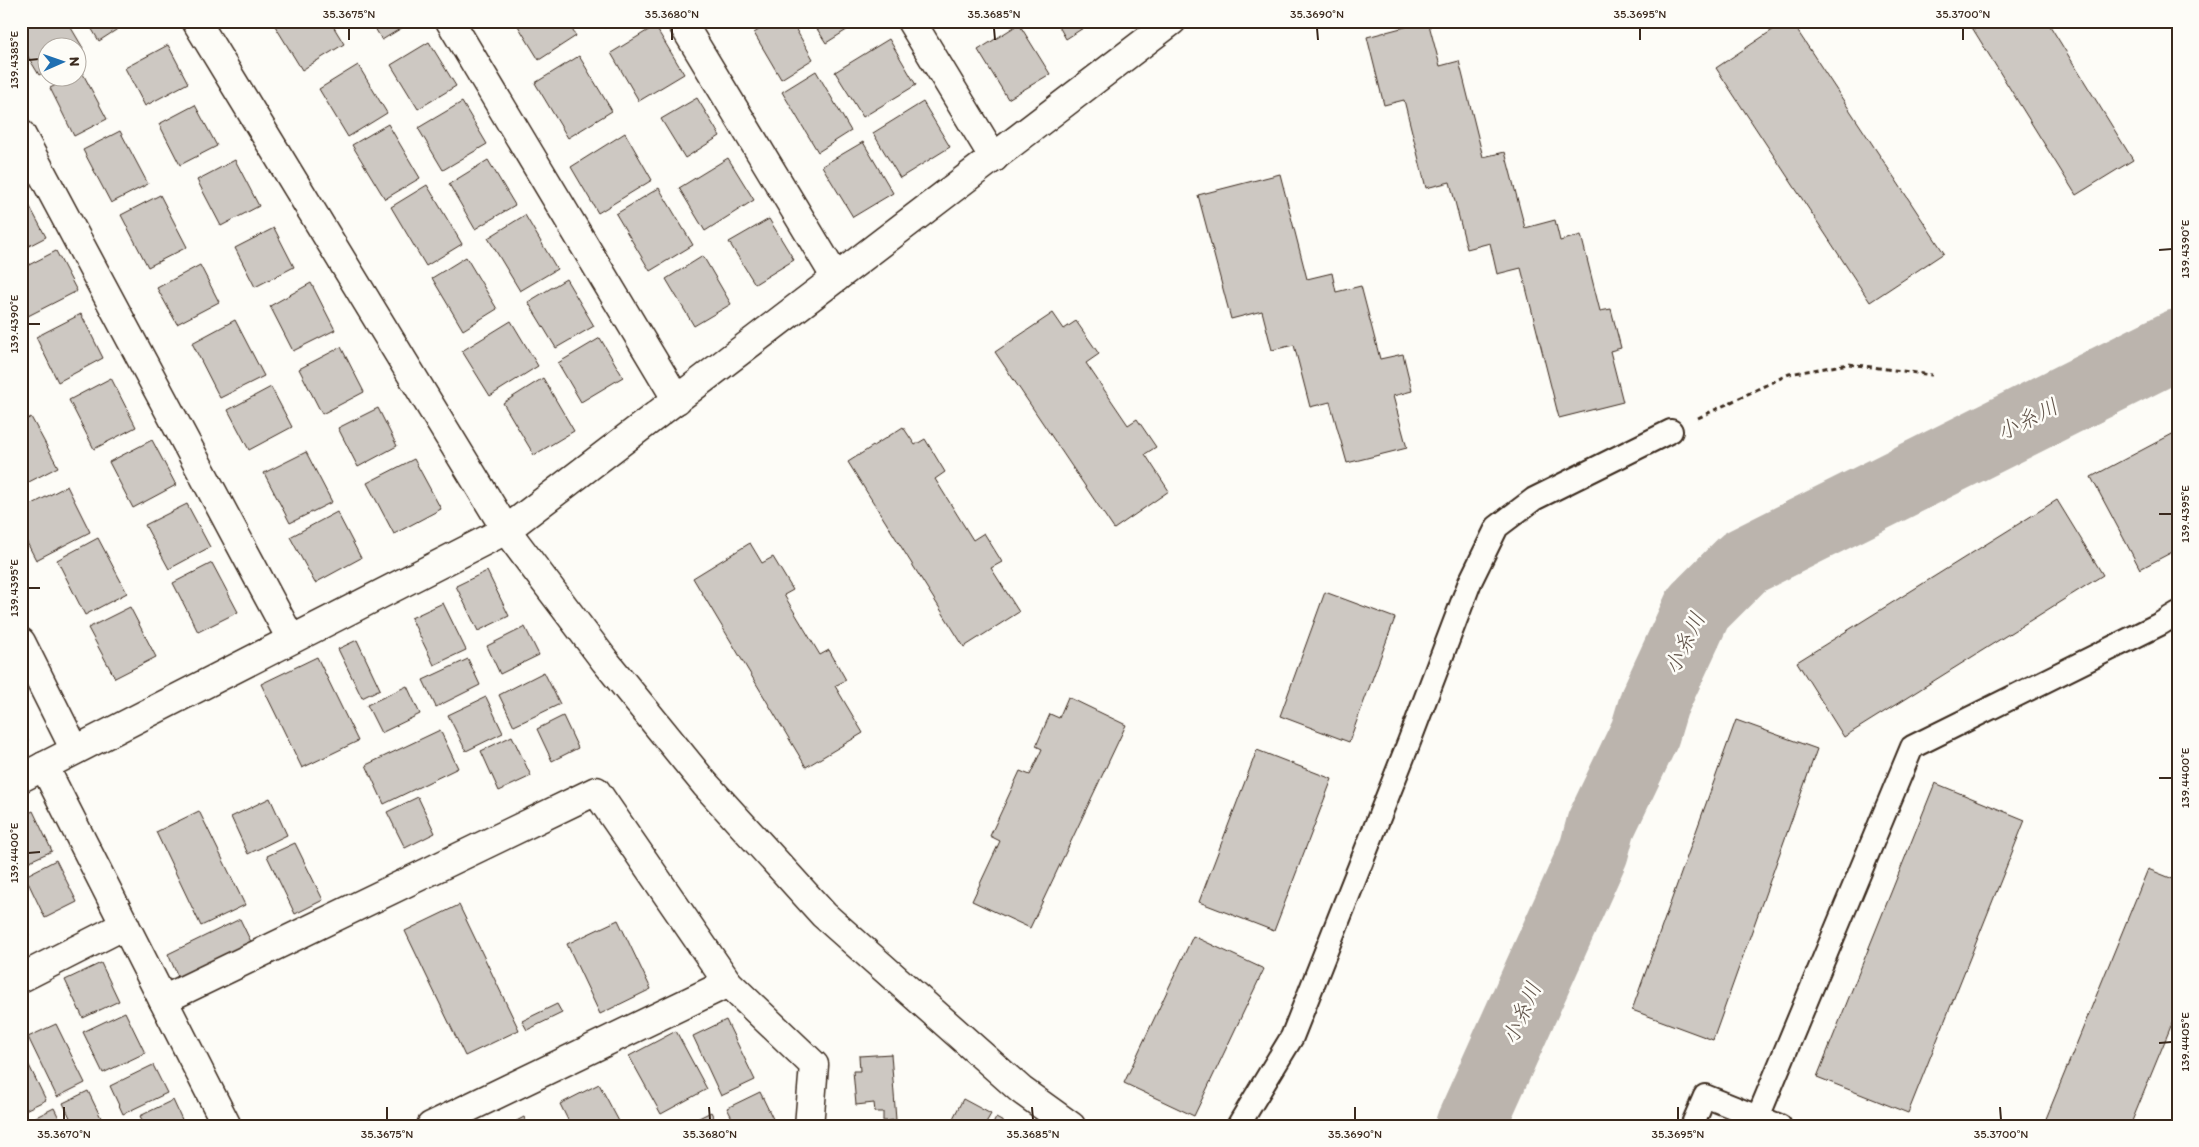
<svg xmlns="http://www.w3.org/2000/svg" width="2199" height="1147" font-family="Itim,'Klee One',sans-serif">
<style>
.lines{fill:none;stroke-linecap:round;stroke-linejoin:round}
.river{stroke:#bbb4ad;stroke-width:70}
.building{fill:#cdc8c2;stroke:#3b2a1e}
.lane-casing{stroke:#3b2a1e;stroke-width:26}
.street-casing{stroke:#3b2a1e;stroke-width:31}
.path{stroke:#3b2a1e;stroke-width:3;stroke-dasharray:5 4;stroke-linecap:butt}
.lane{stroke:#fdfcf7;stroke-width:22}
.street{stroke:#fdfcf7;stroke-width:28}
.ticks{fill:none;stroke:#3b2a1e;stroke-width:2}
.labels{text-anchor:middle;stroke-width:5;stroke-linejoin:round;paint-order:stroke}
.water-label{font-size:22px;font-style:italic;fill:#615349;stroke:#fdfcf7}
.neatline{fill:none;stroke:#3b2a1e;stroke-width:2}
.ticks-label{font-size:12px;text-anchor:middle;fill:#3b2a1e}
</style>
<rect width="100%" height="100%" fill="#fdfcf7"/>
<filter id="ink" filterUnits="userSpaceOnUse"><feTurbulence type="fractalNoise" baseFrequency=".02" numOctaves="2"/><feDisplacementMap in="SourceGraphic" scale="10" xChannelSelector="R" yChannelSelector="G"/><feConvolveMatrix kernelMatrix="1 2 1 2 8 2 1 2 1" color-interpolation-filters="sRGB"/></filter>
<g filter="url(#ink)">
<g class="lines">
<polyline class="river" points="1470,1126 1594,851 1601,825 1645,733 1654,703 1698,608 1744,562 2178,344"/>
</g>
<g class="building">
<polygon points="21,21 67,21 83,48 78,51 78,48 48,48 48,70 39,75 21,45"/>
<polygon points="87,21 130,21 99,41"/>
<polygon points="272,21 330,21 344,44 302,70"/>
<polygon points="371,21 413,21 382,40"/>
<polygon points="515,21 567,21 576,36 539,60"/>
<polygon points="600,21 615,21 604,28"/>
<polygon points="773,21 791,21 813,59 781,79 754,33"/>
<polygon points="812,21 861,21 826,43"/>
<polygon points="1056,21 1094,21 1066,39"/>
<polygon points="1428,21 1440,66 1459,61 1483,157 1505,152 1525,228 1555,220 1560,241 1581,235 1600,311 1611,309 1621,348 1610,351 1623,402 1559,418 1521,268 1497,274 1490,243 1467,249 1450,182 1426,188 1404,100 1384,105 1367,37"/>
<polygon points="1786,21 1791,21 1944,253 1870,302 1716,68"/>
<polygon points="1968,21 2047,21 2133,160 2076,195"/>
<polygon points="1019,24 1050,74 1008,99 978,50"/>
<polygon points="655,26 684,74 639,101 611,53"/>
<polygon points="889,39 916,85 863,117 835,72"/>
<polygon points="429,42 456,86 418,109 391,65"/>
<polygon points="168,45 188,83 145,106 125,68"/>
<polygon points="579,56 612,111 568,138 535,83"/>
<polygon points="358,65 387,113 348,137 319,89"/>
<polygon points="816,71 851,131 818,152 782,92"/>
<polygon points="82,72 107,119 74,136 50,88 70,78 78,78 78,74"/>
<polygon points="697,98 720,136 685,158 661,119"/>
<polygon points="462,102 487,144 443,170 418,128"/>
<polygon points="923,102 950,147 900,178 873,133"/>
<polygon points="195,105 217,146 180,165 159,124"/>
<polygon points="388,124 420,178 385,199 352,145"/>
<polygon points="120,131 148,184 111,203 83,150"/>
<polygon points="625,133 652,180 598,213 571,167"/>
<polygon points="863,142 893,193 853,217 822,166"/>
<polygon points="728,158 754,200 705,231 679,188"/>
<polygon points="235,160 259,206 221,226 197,180"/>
<polygon points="488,160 515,205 475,229 449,184"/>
<polygon points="1280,174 1307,279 1332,273 1336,292 1361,286 1380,359 1403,354 1412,391 1393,396 1407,448 1347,463 1330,402 1310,407 1294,345 1272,350 1262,311 1231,319 1198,195"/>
<polygon points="427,185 462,244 426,266 391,207"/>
<polygon points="659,188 693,245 650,271 616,214"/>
<polygon points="21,190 46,237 21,250"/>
<polygon points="160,195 187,247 148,267 121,215"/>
<polygon points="525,215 557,269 520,291 488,238"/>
<polygon points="769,219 794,260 755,284 729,242"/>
<polygon points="274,228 294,267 255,287 235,248"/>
<polygon points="56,251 77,291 28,316 21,302 21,269"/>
<polygon points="703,256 731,304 694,326 666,279"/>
<polygon points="466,257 497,309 463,330 432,278"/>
<polygon points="200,265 219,302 177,324 157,288"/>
<polygon points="566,279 594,326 556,348 528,302"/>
<polygon points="311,283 335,330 293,351 270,306"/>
<polygon points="1053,313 1064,329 1076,321 1099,354 1086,363 1128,425 1137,419 1156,447 1145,454 1169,491 1114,529 995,352"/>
<polygon points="81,314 103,358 58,382 36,337"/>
<polygon points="235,320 264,376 220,398 192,343"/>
<polygon points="511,321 538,366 490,396 462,351"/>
<polygon points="600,338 623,377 581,402 558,363"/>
<polygon points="341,347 364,392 322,414 299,369"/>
<polygon points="111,378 136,427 94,449 69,400"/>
<polygon points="543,378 574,431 534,455 503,403"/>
<polygon points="271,387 292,427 249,450 228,410"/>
<polygon points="378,408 397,446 358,467 338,428"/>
<polygon points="31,417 58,467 21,486 21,423"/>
<polygon points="903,427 915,445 925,439 945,472 935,479 973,540 984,533 1002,562 991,568 1019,612 964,647 848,462"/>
<polygon points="2178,431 2178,549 2140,569 2091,477"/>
<polygon points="152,440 176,485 133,508 109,462"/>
<polygon points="306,452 332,502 290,523 264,473"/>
<polygon points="414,459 441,509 394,534 367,483"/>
<polygon points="67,486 90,532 36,560 21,531 21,510"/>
<polygon points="2057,500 2103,575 1844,737 1797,662"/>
<polygon points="187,504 210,547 169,569 145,525"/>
<polygon points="337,512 361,558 315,583 290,537"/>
<polygon points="98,538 127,593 85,615 57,560"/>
<polygon points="750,543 762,563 773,557 793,590 784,595 820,655 829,650 846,680 835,686 863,733 806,767 693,578"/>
<polygon points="212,563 238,612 198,632 173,583"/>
<polygon points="487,571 509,616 478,631 456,586"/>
<polygon points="1325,592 1395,618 1349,742 1280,716"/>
<polygon points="443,603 466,650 434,665 411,618"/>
<polygon points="130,607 156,657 115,678 88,628"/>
<polygon points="525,627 539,655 500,674 487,646"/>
<polygon points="357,640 380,689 362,698 338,649"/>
<polygon points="317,657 358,741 302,768 261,684"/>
<polygon points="468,659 480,685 436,707 423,680"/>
<polygon points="544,672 560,704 514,726 499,695"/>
<polygon points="407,686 420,714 381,733 367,705"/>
<polygon points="486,697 503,733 466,751 448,715"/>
<polygon points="1068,697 1126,725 1030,928 972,901 1000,841 990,836 1020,771 1030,775 1042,749 1036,746 1050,714 1059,718"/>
<polygon points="563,716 578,748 552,761 537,729"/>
<polygon points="1736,720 1817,749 1713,1040 1632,1010"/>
<polygon points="21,728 28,741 21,744"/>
<polygon points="440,730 458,768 384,804 366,765"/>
<polygon points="512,736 531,776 499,791 481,751"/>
<polygon points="1257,750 1332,779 1274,931 1199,902"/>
<polygon points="1935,783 2025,820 1908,1113 1817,1077"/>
<polygon points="418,797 435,833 405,848 387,812"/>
<polygon points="270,798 287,835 248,854 231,817"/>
<polygon points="33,811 52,851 21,865 21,817"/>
<polygon points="199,811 245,905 201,926 156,832"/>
<polygon points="295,843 323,900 295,914 267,856"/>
<polygon points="56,860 77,902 45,918 25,876"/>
<polygon points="2148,869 2178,881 2178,1009 2130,1126 2043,1126"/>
<polygon points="459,905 519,1030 465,1056 405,931"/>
<polygon points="21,918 29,935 21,939"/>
<polygon points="240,919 252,944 179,979 168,954"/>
<polygon points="618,920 651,989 600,1014 567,944"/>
<polygon points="1193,936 1264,969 1194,1116 1124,1083"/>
<polygon points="101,963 119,1001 83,1018 65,980"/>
<polygon points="557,1004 562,1013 527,1030 522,1021"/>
<polygon points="125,1012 145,1053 103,1073 83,1032"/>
<polygon points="726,1020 755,1080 721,1096 693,1036"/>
<polygon points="56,1024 85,1083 57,1097 28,1037"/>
<polygon points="676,1031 707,1089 661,1114 629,1056"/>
<polygon points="21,1049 46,1100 21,1112"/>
<polygon points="891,1054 896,1120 883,1121 883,1112 875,1112 874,1103 856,1105 853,1071 860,1071 859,1056"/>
<polygon points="153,1065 167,1093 123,1114 110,1086"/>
<polygon points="599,1084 621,1125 571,1126 560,1104"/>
<polygon points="88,1091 105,1126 74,1126 63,1103"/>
<polygon points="760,1092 775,1123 769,1126 736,1126 727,1108"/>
<polygon points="963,1099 991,1114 984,1126 949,1126"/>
<polygon points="173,1100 185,1126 145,1126 140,1116"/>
<polygon points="54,1108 63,1126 26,1126 24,1123"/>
<polygon points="711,1112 718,1126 688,1126 687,1124"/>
<polygon points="524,1117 528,1126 507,1126"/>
<polygon points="996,1118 1011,1126 992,1126"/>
</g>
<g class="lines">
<g class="lane-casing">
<g id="lane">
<polyline points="1758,1117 1912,747 2160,624 2178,613"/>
<polyline points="1238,1126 1292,1037 1409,742 1470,582 1497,527 1534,499 1671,431"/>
<polyline points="1692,1126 1705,1096 1780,1126"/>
</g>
</g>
<g class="street-casing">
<g id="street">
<polyline points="196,21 506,530 605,661 705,784 824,915 1021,1090 1071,1126"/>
<polyline points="450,21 677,400"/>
<polyline points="681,21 836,278"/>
<polyline points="911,21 994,158"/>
<polyline points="21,134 291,639"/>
<polyline points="21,642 75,750"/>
<polyline points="44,766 227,1126"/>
<polyline points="21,778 506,530 1172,21"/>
<polyline points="21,978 125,925"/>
<polyline points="163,1000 596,791 728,983 814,1065 809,1126"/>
<polyline points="431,1126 728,983"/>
</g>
</g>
<polyline class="path" points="1698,418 1789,374 1849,364 1932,375"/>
<use href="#lane" class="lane"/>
<use href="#street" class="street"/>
</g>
</g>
<path class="ticks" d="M349,28V40M672,28V40M994,28L995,40M1317,28L1318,40M1640,28V40M1963,28V40M28,60L40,59M2159,250L2172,249M28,324H40M2159,514H2172M28,588H40M2159,778H2172M28,853L40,852M2159,1043L2172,1042M64,1107V1120M387,1107V1120M709,1107L710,1120M1032,1107L1033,1120M1355,1107V1120M1678,1107V1120M2000,1107L2001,1120"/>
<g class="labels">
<g class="water-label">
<text transform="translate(2027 419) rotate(-27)" y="8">小糸川</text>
<text transform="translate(1684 643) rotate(-64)" y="8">小糸川</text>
<text transform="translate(1521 1013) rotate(-66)" y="8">小糸川</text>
</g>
</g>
<rect width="2199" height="1147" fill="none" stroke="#fdfcf7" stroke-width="55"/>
<g transform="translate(62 62) rotate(88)"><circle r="24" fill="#fdfcf7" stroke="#afa8a0"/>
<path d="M0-4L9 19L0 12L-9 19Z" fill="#1f6fb2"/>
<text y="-8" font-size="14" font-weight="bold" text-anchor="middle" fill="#3b2a1e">N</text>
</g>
<rect x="28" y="28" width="2144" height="1092" class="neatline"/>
<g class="ticks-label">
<text x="349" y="18">35.3675°N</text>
<text x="672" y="18">35.3680°N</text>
<text x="994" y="18">35.3685°N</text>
<text x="1317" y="18">35.3690°N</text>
<text x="1640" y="18">35.3695°N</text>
<text x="1963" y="18">35.3700°N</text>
<text transform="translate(14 60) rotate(-90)" y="4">139.4385°E</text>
<text transform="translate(2185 249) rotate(-90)" y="4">139.4390°E</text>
<text transform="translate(14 324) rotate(-90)" y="4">139.4390°E</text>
<text transform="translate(2185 514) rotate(-90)" y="4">139.4395°E</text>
<text transform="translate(14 588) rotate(-90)" y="4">139.4395°E</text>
<text transform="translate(2185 778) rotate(-90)" y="4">139.4400°E</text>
<text transform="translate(14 853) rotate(-90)" y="4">139.4400°E</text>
<text transform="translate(2185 1042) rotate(-90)" y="4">139.4405°E</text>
<text x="64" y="1138">35.3670°N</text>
<text x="387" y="1138">35.3675°N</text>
<text x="710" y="1138">35.3680°N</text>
<text x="1033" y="1138">35.3685°N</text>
<text x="1355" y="1138">35.3690°N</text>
<text x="1678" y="1138">35.3695°N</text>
<text x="2001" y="1138">35.3700°N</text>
</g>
</svg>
